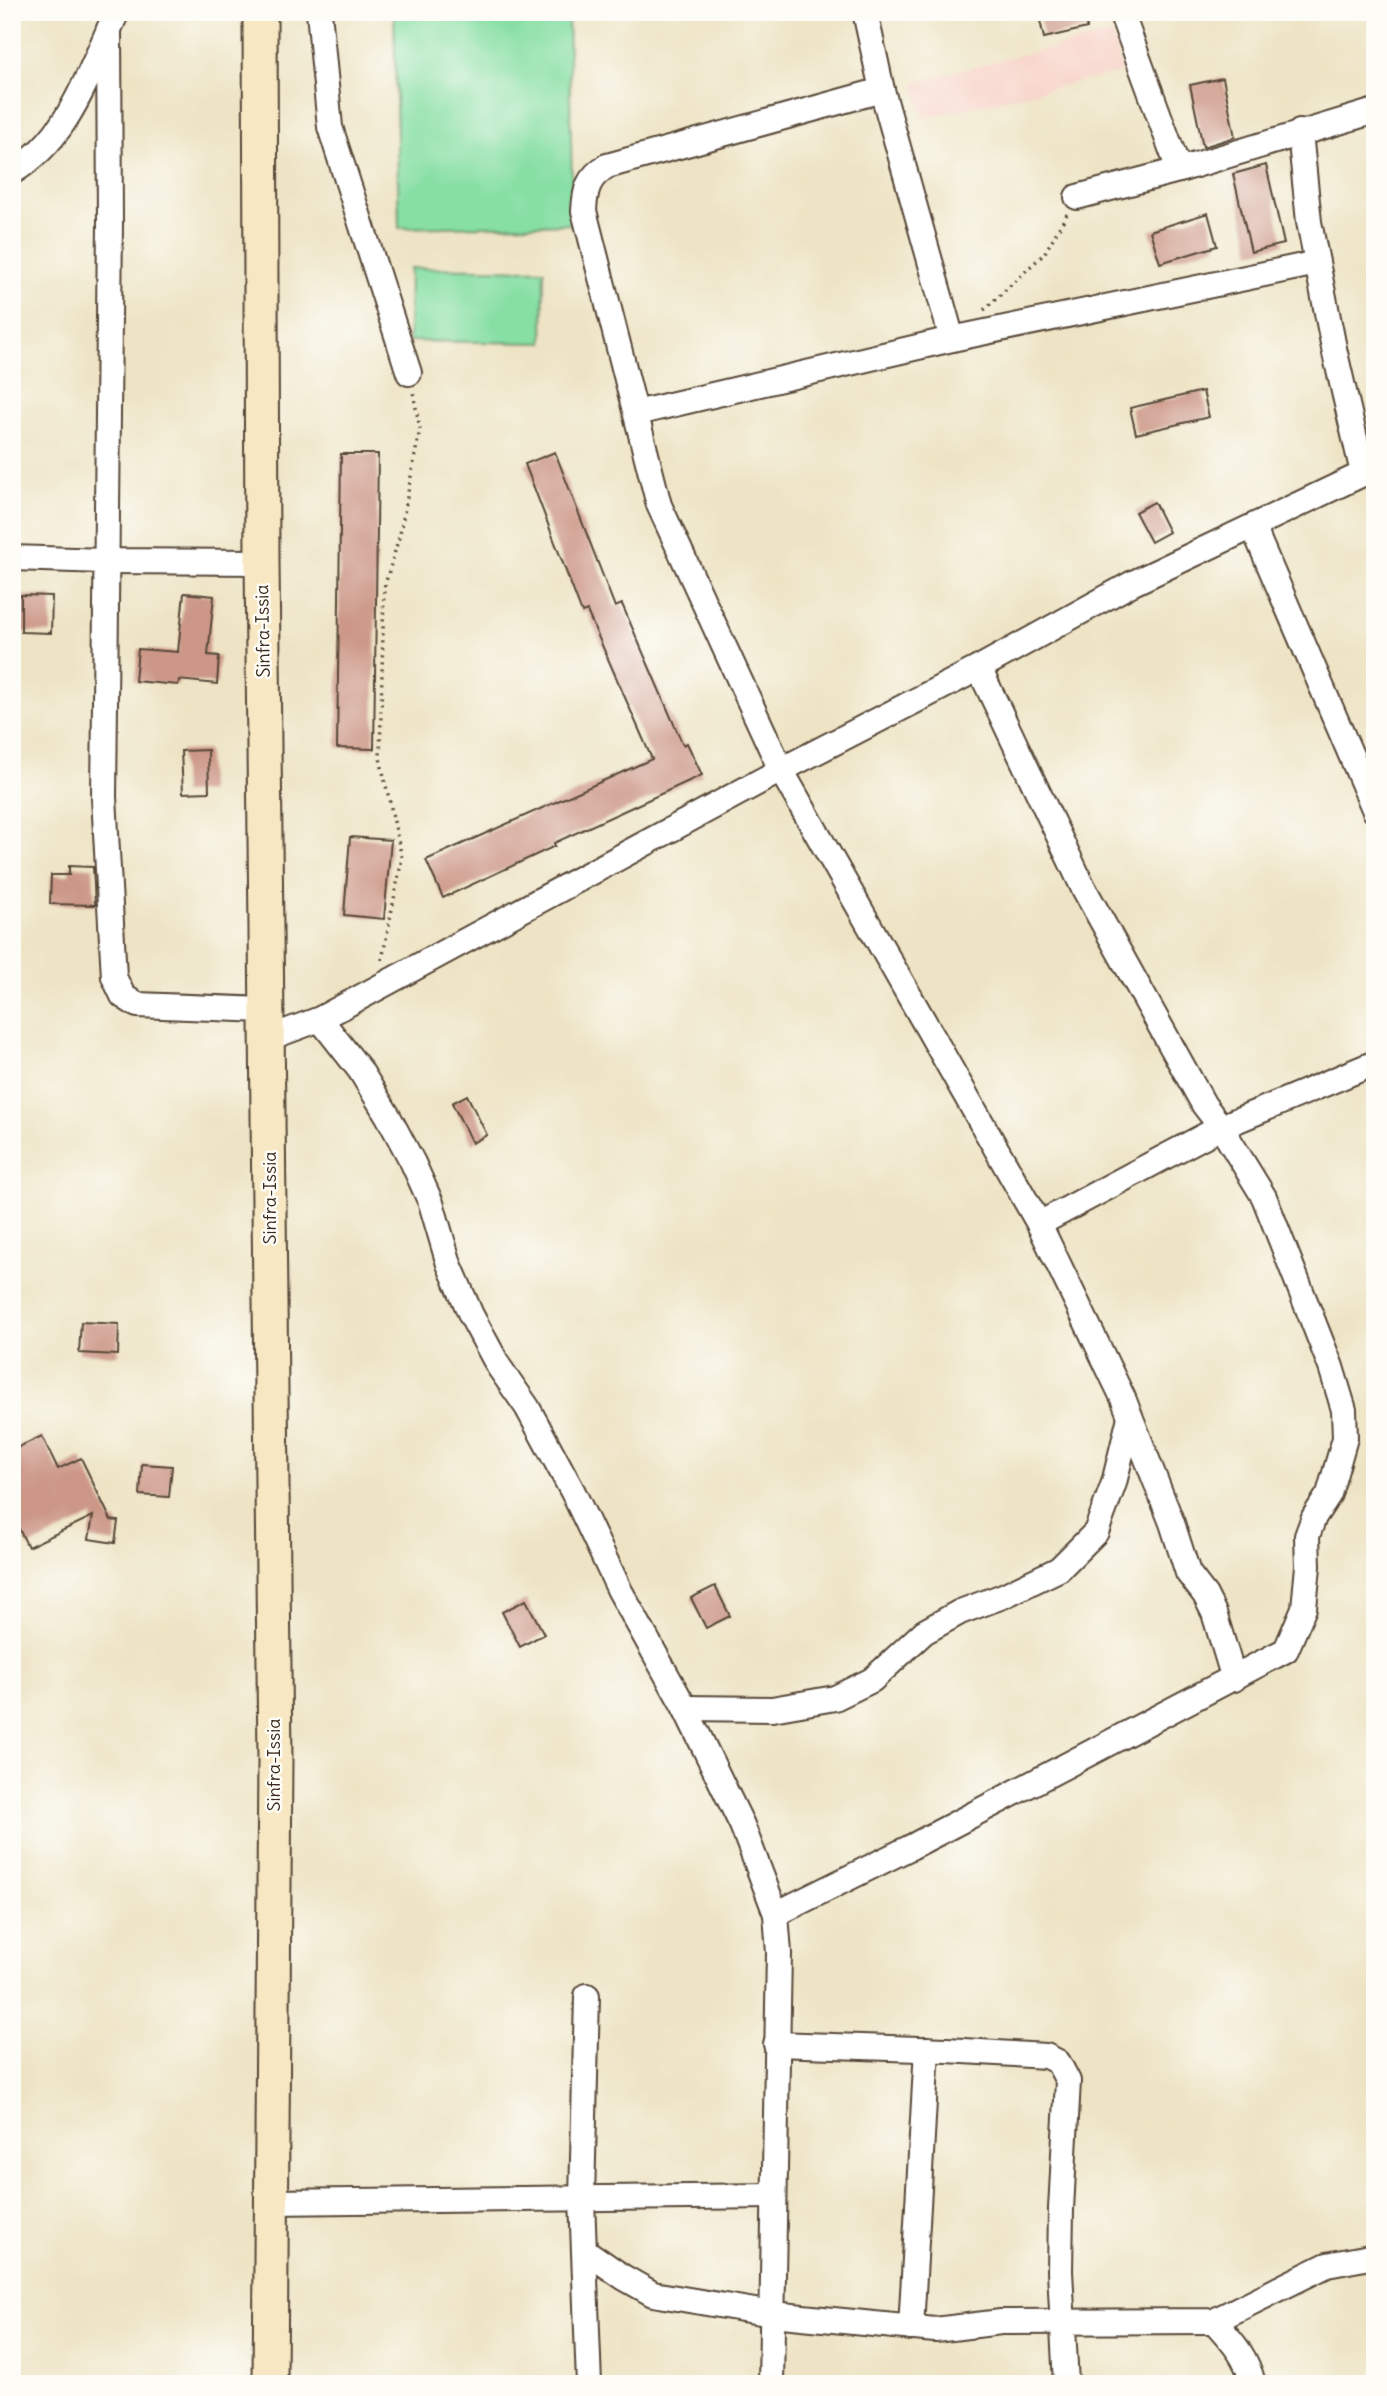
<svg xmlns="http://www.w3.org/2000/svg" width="1387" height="2396" font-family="Delius,sans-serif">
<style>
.built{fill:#f7d1c6}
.green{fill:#87dfa4;stroke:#618461;stroke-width:2}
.building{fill:#cc9787}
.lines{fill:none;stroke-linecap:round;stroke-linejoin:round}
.minor-casing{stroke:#564637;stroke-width:28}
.secondary-casing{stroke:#564637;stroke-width:37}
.path{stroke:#564637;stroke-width:3.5;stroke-dasharray:2 5;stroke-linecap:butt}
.minor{stroke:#fff;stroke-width:24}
.secondary{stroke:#f7e8c3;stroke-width:33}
.labels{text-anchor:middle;stroke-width:5;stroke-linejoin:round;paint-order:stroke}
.street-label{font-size:18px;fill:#3b2a1e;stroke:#fdfcf7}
</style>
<rect width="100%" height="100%" fill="#fdfcf7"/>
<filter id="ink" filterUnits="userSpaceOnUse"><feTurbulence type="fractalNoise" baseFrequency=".0143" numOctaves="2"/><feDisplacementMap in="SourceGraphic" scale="14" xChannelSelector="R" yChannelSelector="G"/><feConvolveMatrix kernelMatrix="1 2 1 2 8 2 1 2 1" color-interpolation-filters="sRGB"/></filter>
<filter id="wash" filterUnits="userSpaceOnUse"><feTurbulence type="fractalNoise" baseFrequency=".00686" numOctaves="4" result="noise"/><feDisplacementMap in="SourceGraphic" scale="28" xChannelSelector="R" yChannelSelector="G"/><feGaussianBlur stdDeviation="1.57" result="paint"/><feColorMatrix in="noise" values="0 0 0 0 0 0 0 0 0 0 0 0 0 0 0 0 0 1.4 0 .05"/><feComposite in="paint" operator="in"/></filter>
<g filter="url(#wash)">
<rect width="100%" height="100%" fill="#eee4c5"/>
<polygon class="built" points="1112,34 1122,72 924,118 914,83 1012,57"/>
<g class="green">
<polygon points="394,12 568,12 573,224 399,228"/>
<polygon points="410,268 544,270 543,343 409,341"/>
</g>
<g id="blocks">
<g class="building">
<polygon points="1038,12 1083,12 1087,28 1044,38"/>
<polygon points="1223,78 1235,137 1203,147 1190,85"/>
<polygon points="1266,165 1284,244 1251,252 1233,174"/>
<polygon points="1208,213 1217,246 1160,263 1150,231"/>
<polygon points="1203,391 1209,417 1136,434 1130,408"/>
<polygon points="555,452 615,607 622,604 683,745 687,743 702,775 554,843 555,846 443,898 426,860 652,759 587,611 582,613 525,464"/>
<polygon points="341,454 378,454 374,749 337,748"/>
<polygon points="1154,502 1169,532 1151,542 1135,512"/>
<polygon points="184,593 214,596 208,655 219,656 217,684 179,680 178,685 135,681 138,649 178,652"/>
<polygon points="21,595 52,596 51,633 21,632"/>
<polygon points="208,750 209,792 183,793 181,751"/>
<polygon points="350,837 391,840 384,919 344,915"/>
<polygon points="69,866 93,867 95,905 50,904 51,875 69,875"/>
<polygon points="467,1095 487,1135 472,1143 452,1103"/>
<polygon points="81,1322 119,1324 118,1355 79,1353"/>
<polygon points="42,1436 58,1469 81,1458 111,1520 118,1521 115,1543 89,1539 93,1516 28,1547 12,1515 12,1450"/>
<polygon points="142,1464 172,1466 169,1497 140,1495"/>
<polygon points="715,1586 730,1616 706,1628 691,1598"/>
<polygon points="526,1600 544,1634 520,1647 502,1612"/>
</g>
</g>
</g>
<g filter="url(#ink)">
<use href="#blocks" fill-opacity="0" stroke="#564637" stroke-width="2"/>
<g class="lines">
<g class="minor-casing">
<g id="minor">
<polyline points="319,12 330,127 409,373"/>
<path d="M865,12L882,90L607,166C588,177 585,190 584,211L659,505L781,770L1039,1224L1123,1398L1172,1523L1188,1573L1205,1595L1214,1613L1234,1679"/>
<polyline points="1121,12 1179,170"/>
<polyline points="109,29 110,223 104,797 114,977 123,996 137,1005 267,1010"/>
<polyline points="882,90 952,339"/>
<polyline points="1300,132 1309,222 1335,353 1363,473"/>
<path d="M12,172C71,138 89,70 117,12"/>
<polyline points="1077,197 1179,170 1375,111"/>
<polyline points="636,413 952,339 1317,263"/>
<polyline points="1253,527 1375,811"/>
<polyline points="12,558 105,561 262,562"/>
<polyline points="979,668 1083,887 1204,1105 1221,1127 1039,1224"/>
<polyline points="320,1019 360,1070 388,1116 413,1163 431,1203 449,1264 471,1315 499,1367 527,1407 573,1492 620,1591 685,1708 742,1825 776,1914 779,1953 771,2384"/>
<polyline points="269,1038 320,1019 781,770 979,668 1131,584 1375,468"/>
<polyline points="685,1708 772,1709 835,1698 872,1680 924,1632 960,1612 1003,1596 1059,1569 1096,1532 1114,1483 1130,1417"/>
<polyline points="776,1914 911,1847 1286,1650 1304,1608 1308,1566 1307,1536 1314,1517 1329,1494 1345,1438 1344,1410 1331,1367 1264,1197 1221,1127 1375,1063"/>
<polyline points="587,1996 582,2199 589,2384"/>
<polyline points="776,2044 947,2050 1046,2056 1058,2062 1068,2081 1061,2209 1060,2271 1066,2384"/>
<polyline points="272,2202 773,2196"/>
<polyline points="584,2250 623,2277 653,2294 772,2314 935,2330 1001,2322 1214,2321 1327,2265 1375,2256"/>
<path d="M1214,2321C1232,2341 1247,2357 1253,2384"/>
<polyline points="911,2328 927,2049"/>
</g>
</g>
<g class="secondary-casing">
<polyline id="secondary" points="260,12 262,562 275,1760 270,2384"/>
</g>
<g class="path">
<polyline points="984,310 1044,254 1067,214"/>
<polyline points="382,960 402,858 380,758 384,588 400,534 420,429 413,392"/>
</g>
<use href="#minor" class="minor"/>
<use href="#secondary" class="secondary"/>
</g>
</g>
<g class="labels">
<g class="street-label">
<text transform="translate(263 631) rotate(-91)" y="6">Sinfra-Issia</text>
<text transform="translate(270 1198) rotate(-90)" y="6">Sinfra-Issia</text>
<text transform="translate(274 1765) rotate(-90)" y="6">Sinfra-Issia</text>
</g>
</g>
<rect width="1387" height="2396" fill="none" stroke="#fdfcf7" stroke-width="42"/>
</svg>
